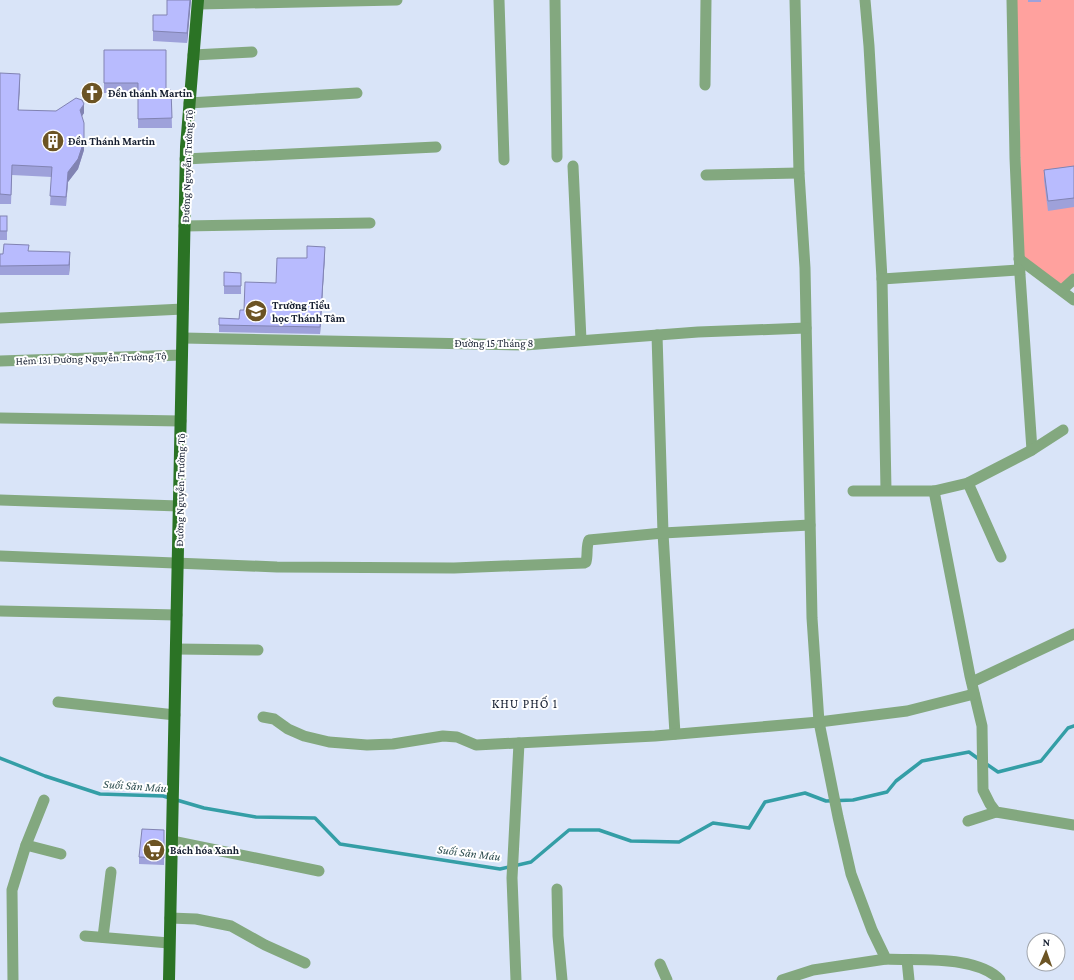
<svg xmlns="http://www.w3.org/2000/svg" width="1074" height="980" font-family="'Crimson Pro',serif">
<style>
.green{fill:#ffa19e}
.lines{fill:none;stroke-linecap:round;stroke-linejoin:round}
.stream{stroke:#349ea6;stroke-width:3.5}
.minor{stroke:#83a87f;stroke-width:11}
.major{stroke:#2b7325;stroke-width:12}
.wall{fill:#9ea1da}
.shaded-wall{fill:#8183b2}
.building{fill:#b8bbfe;stroke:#8183b2}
.labels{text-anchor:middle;stroke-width:4;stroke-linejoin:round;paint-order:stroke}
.poi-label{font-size:11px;font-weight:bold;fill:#151e30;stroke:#fff;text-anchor:start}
.street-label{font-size:11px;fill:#151e30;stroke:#fff}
.water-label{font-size:12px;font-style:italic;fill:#305052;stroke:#fff}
.quarter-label{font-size:13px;letter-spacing:1px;fill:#151e30;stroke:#fff}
</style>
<rect width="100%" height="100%" fill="#d9e4f8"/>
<polygon class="green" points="1016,0 1074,0 1074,273 1062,285 1023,256"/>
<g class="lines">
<g class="stream">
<polyline points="0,758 45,776 100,794 163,796 204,808 256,817 315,818 340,844 500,869 531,862 569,830 599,830 631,841 679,842 713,823 749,828 765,802 805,793 826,801 853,800 887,792 896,781 922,761 969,752 980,760"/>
<polyline points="985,763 998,772 1041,761 1068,728 1074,726"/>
</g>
<g class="minor">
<polyline points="499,0 504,160"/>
<polyline points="555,0 557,157"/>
<path d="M795,0L799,173L805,268L812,618L819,722L838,817L851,874L872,930L886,959C919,961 977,955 1000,980"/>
<polyline points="865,0 869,46 882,279 886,490"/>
<polyline points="1012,0 1015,158 1020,275 1032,450"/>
<polyline points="198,4 397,0"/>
<polyline points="193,55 252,52"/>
<polyline points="705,85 706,0"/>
<polyline points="189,103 357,93"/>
<polyline points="185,159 436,147"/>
<polyline points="573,166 581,340"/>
<polyline points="706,175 799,173"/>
<polyline points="184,226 370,223"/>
<polyline points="1019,259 1074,300"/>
<polyline points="882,279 1019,270"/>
<polyline points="1062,290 1074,279"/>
<polyline points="0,318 183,309"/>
<polyline points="657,335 663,533 675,734"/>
<polyline points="183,338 525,345 698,332 806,328"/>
<polyline points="0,361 182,355"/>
<polyline points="0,418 181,421"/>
<polyline points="968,483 1001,557"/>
<polyline points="853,491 934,491 968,483 1032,450 1063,430"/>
<polyline points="934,491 970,676 982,726 983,790 990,804 996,812 1074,825"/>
<polyline points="0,500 179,506"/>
<path d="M0,556L277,567L454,568L584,563L586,562C588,555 586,546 589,540L663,533L810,525"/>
<polyline points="0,611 177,615"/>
<polyline points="176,649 258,650"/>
<polyline points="972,682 1074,634"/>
<polyline points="58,702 175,715"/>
<polyline points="263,717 274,719 288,729 304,736 329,742 367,745 393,744 443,736 457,737 476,745 655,736 819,722 907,711 974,694"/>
<polyline points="968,821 996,812"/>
<polyline points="172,841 319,871"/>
<polyline points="26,845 61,854"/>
<polyline points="557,889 558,936 562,980"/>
<polyline points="170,918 196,919 231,926 265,945 305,963"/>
<polyline points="85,936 169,943"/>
<polyline points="103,937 111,872"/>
<polyline points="907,960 909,980"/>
<polyline points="660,964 667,980"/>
<polyline points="13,980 12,890 26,845 44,800"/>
<polyline points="516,980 512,878 519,743"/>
<polyline points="782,980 813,970 886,959"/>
</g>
<polyline class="major" points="169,980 182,355 186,147 198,0"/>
</g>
<g class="wall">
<polygon points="191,0 187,43 153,41 153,15 167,15"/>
<rect x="1028" y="0" width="13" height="2"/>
<polygon points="104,50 166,90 171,90 172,128 138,128 138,93 104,93"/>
<polygon points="0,73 20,84 18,110 84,113 82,116 84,150 78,169 68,182 66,206 50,205 52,177 12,175 11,204 0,204"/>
<polygon points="1074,166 1074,207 1048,211 1044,180 1044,170"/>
<rect x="0" y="216" width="7" height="24"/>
<polygon points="29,251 70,261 69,275 0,275 0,254"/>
<polygon points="325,254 320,334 219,332 219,318 239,319 244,310 307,258"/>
<polygon points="224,272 241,273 241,294 224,294"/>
<polygon points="164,830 164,865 139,864 139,857"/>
</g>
<g class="shaded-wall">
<polygon points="190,0 191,0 187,43 187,33"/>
<polygon points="20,74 20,84 18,120 18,110"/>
<polygon points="84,104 84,113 80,119 80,110"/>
<polygon points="84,141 84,150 78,169 68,182 66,206 68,172"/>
<polygon points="325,247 325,254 320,334 320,327"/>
<polygon points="70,252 70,261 69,275 69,265"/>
</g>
<g class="building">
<polygon points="167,0 190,0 187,33 153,31 153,15 167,15"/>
<polygon points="104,50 166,50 166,90 171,90 172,118 138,119 138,83 104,83"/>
<polygon points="0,73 20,74 18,110 56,111 76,98 82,100 84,104 80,110 84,123 84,141 78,159 68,172 66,197 50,196 52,167 12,165 11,195 0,194"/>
<polygon points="1074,166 1074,198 1048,201 1044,170"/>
<rect x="0" y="216" width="7" height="15"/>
<polygon points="4,244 29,245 28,251 70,252 69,265 0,266 0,254 3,254"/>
<polygon points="307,246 325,247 320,327 219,325 219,318 239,319 240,310 244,310 245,282 276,283 277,258 307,258"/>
<polygon points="224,272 241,273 241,286 224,286"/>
<polygon points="142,829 164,830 164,858 139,857"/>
</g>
<defs>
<g id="church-disc" transform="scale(1.15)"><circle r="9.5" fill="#6c5424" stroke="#fff"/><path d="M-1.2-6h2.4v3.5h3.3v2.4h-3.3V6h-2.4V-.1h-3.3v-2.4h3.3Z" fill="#fff"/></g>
<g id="building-disc" transform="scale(1.15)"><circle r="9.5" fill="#6c5424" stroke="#fff"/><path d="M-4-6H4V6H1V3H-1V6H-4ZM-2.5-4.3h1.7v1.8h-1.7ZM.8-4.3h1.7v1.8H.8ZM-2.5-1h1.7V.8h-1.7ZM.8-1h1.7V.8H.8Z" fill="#fff"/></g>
<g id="school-disc" transform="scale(1.15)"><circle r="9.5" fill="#6c5424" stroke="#fff"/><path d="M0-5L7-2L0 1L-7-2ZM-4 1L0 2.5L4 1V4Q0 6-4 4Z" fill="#fff"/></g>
<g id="supermarket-disc" transform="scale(1.15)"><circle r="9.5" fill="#6c5424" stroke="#fff"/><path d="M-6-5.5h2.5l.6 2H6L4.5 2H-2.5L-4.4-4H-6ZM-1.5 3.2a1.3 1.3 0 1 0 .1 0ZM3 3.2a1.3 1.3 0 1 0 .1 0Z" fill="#fff"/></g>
</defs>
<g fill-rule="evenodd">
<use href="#church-disc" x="92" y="93"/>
<use href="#building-disc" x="53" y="141"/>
<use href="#school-disc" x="256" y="311"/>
<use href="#supermarket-disc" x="154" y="850"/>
</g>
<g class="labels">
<g class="poi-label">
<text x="108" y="97">Đền thánh Martin</text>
<text x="68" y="145">Đền Thánh Martin</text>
<text x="272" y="309">Trường Tiểu<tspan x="272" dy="13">học Thánh Tâm</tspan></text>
<text x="170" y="854">Bách hóa Xanh</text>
</g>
<g class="street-label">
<text transform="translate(187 166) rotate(-88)" y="4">Đường Nguyễn Trường Tộ</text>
<text x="494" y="347">Đường 15 Tháng 8</text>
<text transform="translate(91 358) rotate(-2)" y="4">Hẻm 131 Đường Nguyễn Trường Tộ</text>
<text transform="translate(180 490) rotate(-89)" y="4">Đường Nguyễn Trường Tộ</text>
</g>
<g class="water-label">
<text transform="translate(135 786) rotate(4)" y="4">Suối Săn Máu</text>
<text transform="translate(469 853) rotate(7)" y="4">Suối Săn Máu</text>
</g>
<g class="quarter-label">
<text x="525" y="708">KHU PHỐ 1</text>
</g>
</g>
<g transform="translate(1046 952) rotate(2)"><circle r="19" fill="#ffffff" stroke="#a1a5ac"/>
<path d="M0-3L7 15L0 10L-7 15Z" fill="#6c5424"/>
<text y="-6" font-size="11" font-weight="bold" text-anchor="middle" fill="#151e30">N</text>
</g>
</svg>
